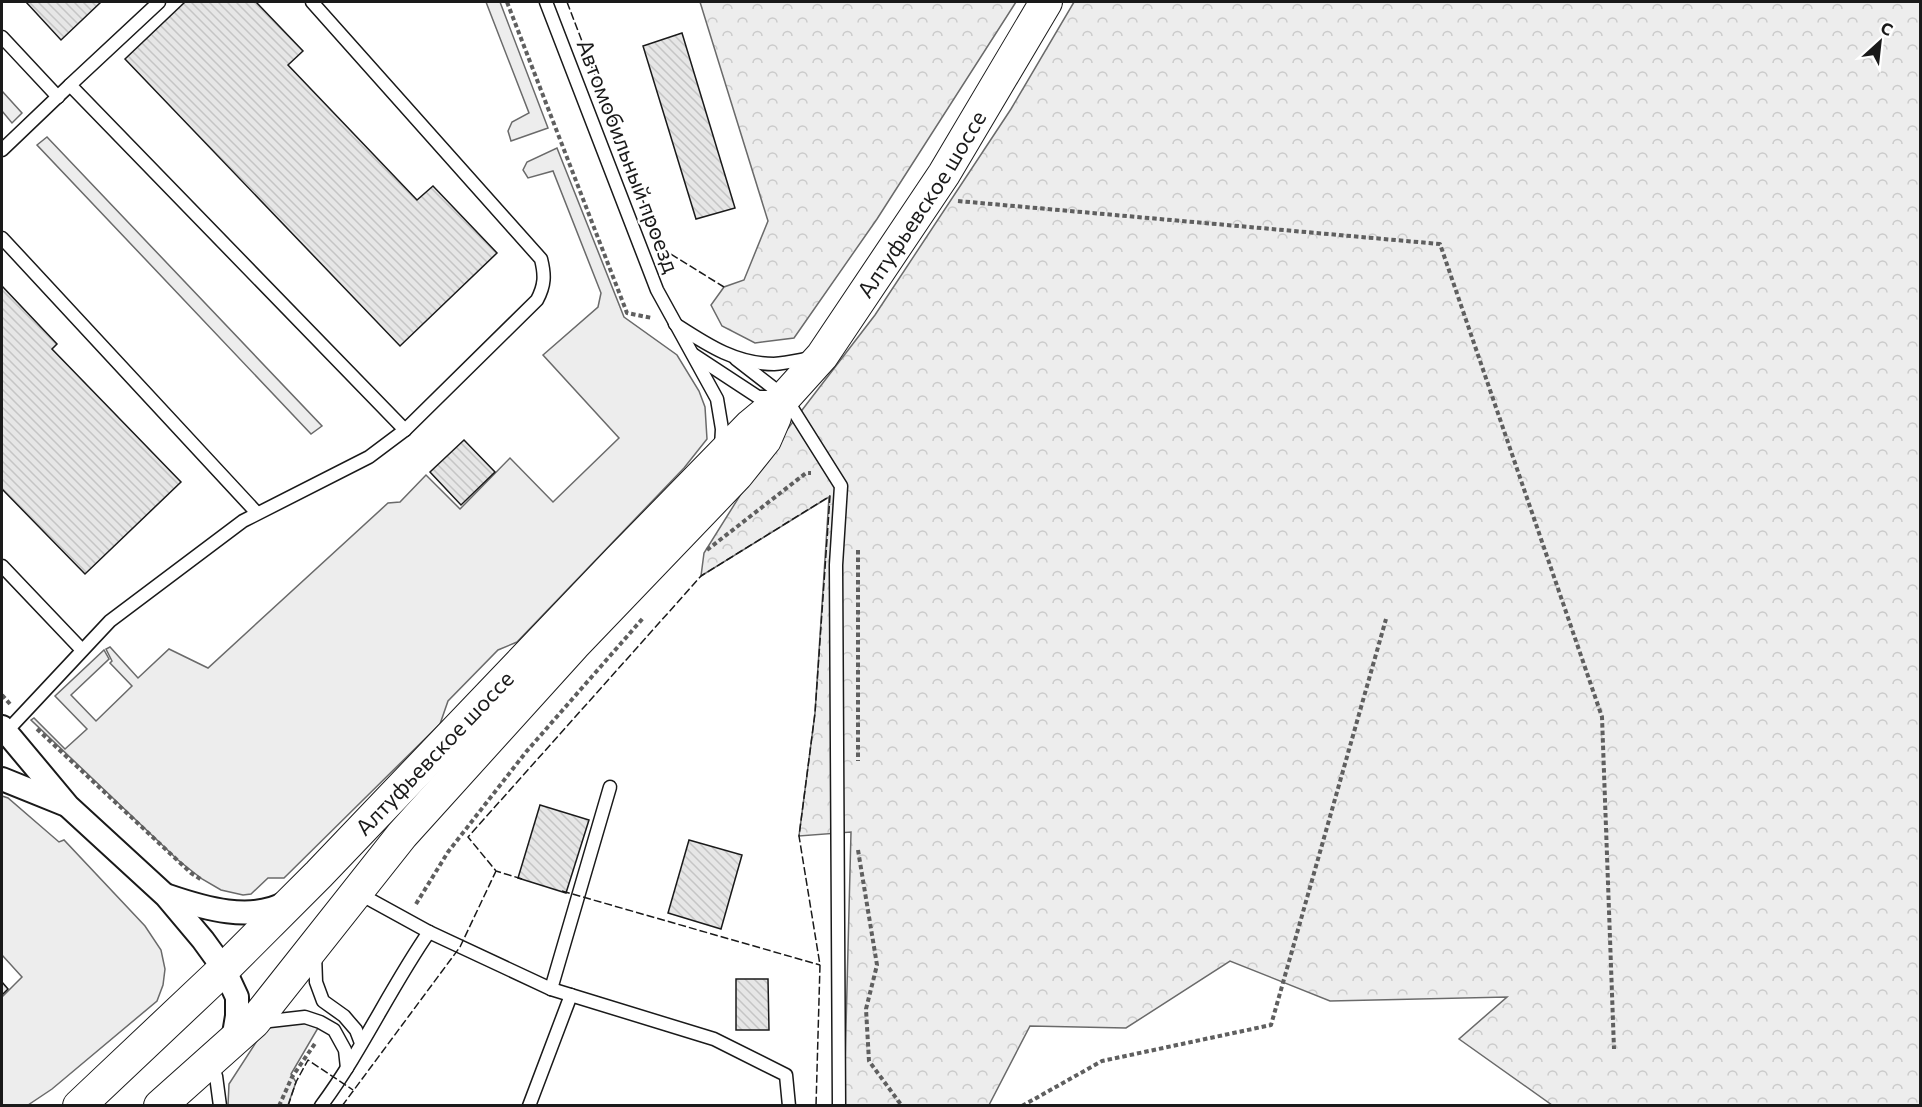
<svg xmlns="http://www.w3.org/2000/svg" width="1922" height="1107" font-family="Commissioner,sans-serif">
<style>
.built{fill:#ededed;stroke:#6a6a6a;stroke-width:1.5}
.forest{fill:url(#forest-crowns);stroke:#6a6a6a;stroke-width:1.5}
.building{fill:url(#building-back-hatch);stroke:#1a1a1a;stroke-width:1.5}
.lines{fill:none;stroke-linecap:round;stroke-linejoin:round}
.lane-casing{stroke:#1a1a1a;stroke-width:15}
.street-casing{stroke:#1a1a1a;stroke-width:26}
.secondary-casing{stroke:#1a1a1a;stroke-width:34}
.path{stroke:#5f5f5f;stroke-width:4;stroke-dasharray:4.5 3;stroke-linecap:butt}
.lane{stroke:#fff;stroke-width:12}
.street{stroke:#fff;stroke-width:22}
.secondary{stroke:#fff;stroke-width:32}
.fence{stroke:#1a1a1a;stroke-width:1.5;stroke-dasharray:8 3;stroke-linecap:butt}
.labels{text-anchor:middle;stroke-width:4.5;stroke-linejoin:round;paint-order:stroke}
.street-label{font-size:22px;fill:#1a1a1a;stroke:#fff}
</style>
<defs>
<pattern id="forest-crowns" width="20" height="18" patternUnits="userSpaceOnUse" patternTransform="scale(1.5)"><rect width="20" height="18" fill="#ededed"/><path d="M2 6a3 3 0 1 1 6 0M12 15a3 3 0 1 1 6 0" fill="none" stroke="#cbcbcb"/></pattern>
<pattern id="building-back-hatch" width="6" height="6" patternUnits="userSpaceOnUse" patternTransform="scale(1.5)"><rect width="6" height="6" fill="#e6e6e6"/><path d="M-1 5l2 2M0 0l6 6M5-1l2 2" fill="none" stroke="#c5c5c5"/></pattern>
</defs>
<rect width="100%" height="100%" fill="#fff"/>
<g class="built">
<polygon points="486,2 500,2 548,128 511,141 508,131 512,122 529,113"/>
<polygon points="2,91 22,113 12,123 2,111"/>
<polygon points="47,137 322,426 311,434 37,145"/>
<polygon points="557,148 624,317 677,355 699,391 705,407 707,439 684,468 517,642 498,650 448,701 440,724 284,878 268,878 251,894 243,895 221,890 202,879 178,860 31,720 34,718 65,749 87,729 55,696 104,650 109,659 71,695 96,721 132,686 110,663 112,661 106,649 110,647 138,678 169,649 208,668 388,503 400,502 426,475 460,509 510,458 553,502 619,438 543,355 598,307 601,293 553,171 528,178 523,170 527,162"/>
<polygon points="2,796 8,798 59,842 64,840 145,926 161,950 165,969 163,985 157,1001 52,1089 28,1105 2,1105 2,997 22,977 2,955"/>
<polygon points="304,1019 318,1028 291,1074 296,1082 288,1105 228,1105 229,1084 264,1030 272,1026"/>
</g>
<g class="forest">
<polygon points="700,2 1016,2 877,219 794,338 755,343 722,326 711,305 724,287 744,280 768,221"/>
<polygon points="1074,2 1920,2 1920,1105 1552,1105 1459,1039 1507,997 1330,1001 1230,961 1126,1028 1030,1026 989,1105 844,1105 851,832 799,836 815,713 829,497 701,576 704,553 756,470 875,315 1011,109"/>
</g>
<g class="building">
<polygon points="26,2 101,2 61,40"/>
<polygon points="185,2 256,2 303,51 288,65 417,200 433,186 497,253 400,346 125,59"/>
<polygon points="682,33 735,208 696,219 643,46"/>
<polygon points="2,286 57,344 52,349 181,482 85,574 2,489"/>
<polygon points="464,440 495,472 461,505 430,472"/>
<polygon points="540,805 589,820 566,893 518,878"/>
<polygon points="689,840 742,855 721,929 668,913"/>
<polygon points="736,979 768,979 769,1030 736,1030"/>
<polygon points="2,982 8,989 2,995"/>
</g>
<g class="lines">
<g class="lane-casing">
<g id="lane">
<polyline points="159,2 70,85 405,430"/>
<polyline points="546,2 657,290 717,399 722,429 721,447"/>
<polyline points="2,37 58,97"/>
<polyline points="2,150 70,85"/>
<polyline points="2,238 257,513"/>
<path d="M675,324C706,344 735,364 774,364C787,363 800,360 812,358"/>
<polyline points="694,355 758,397 775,397"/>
<polyline points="736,359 785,397 841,486 836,565 839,1106"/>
<polyline points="2,566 82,650"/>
<path d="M6,732L110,621L243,521L369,457L405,430L537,300C545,285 545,275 541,259L312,2"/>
<polyline points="358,893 429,932 551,989 714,1039 786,1075 789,1106"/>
<polyline points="315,954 316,982 323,1001 344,1016 356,1030 361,1043"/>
<polyline points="551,989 610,787"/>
<polyline points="261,1022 305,1017 320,1022 334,1030 345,1050 347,1068"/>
<polyline points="216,1076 220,1106"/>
<path d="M321,1106C362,1051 390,988 429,932"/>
<polyline points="529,1106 571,995"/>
</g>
</g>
<g class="street-casing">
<g id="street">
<polyline points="2,727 68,806 166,896 203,940 224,969 237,997 237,1016 233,1040"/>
<polyline points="2,779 64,804"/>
<path d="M168,896C203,908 252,923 287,902"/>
</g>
</g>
<g class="secondary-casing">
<g id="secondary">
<path id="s1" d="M79,1106L224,969L319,874L618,561L751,425L785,397L822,356L944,174L1046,2"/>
<polyline points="160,1106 254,1022 402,835 574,645 737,475 765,440 775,417"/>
</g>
</g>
<g class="path">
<polyline points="507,2 627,313 652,318"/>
<polyline points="958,201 1440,244 1602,717 1614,1049"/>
<polyline points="707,550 806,473 811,473"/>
<polyline points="858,550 858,761"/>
<polyline points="2,695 10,704"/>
<polyline points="37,729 191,873 202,880"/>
<polyline points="858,850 877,965 866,1009 869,1061 902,1106"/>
<polyline points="416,904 448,852 526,752 644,617"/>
<polyline points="279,1106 292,1077 316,1042"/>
<polyline points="1022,1106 1102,1061 1271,1025 1386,619"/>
</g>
<use href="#lane" class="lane"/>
<use href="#street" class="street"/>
<use href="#secondary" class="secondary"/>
<g class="fence">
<polyline points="567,2 661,248 724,287"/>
<polyline points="522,879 496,871 468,837 701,576 830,496 815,713 799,836 820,965 816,1106"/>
<polyline points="562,891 820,965"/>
<polyline points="288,1106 296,1082 308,1060 353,1090"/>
<polyline points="342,1106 460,947 496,871"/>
</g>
</g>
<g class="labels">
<g class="street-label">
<text transform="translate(628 156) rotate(69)" y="8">Автомобильный проезд</text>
<text dy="8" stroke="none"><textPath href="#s1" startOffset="1238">Алтуфьевское шоссе</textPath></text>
<text dy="8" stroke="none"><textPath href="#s1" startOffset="501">Алтуфьевское шоссе</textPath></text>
</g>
</g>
<rect width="1922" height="1107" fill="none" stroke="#1a1a1a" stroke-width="6"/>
<g transform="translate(1880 42) rotate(27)" stroke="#ffffff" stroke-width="4.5" paint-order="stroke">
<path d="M0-4.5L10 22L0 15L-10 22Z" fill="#1a1a1a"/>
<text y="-9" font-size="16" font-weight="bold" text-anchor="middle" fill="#1a1a1a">С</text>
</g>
</svg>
